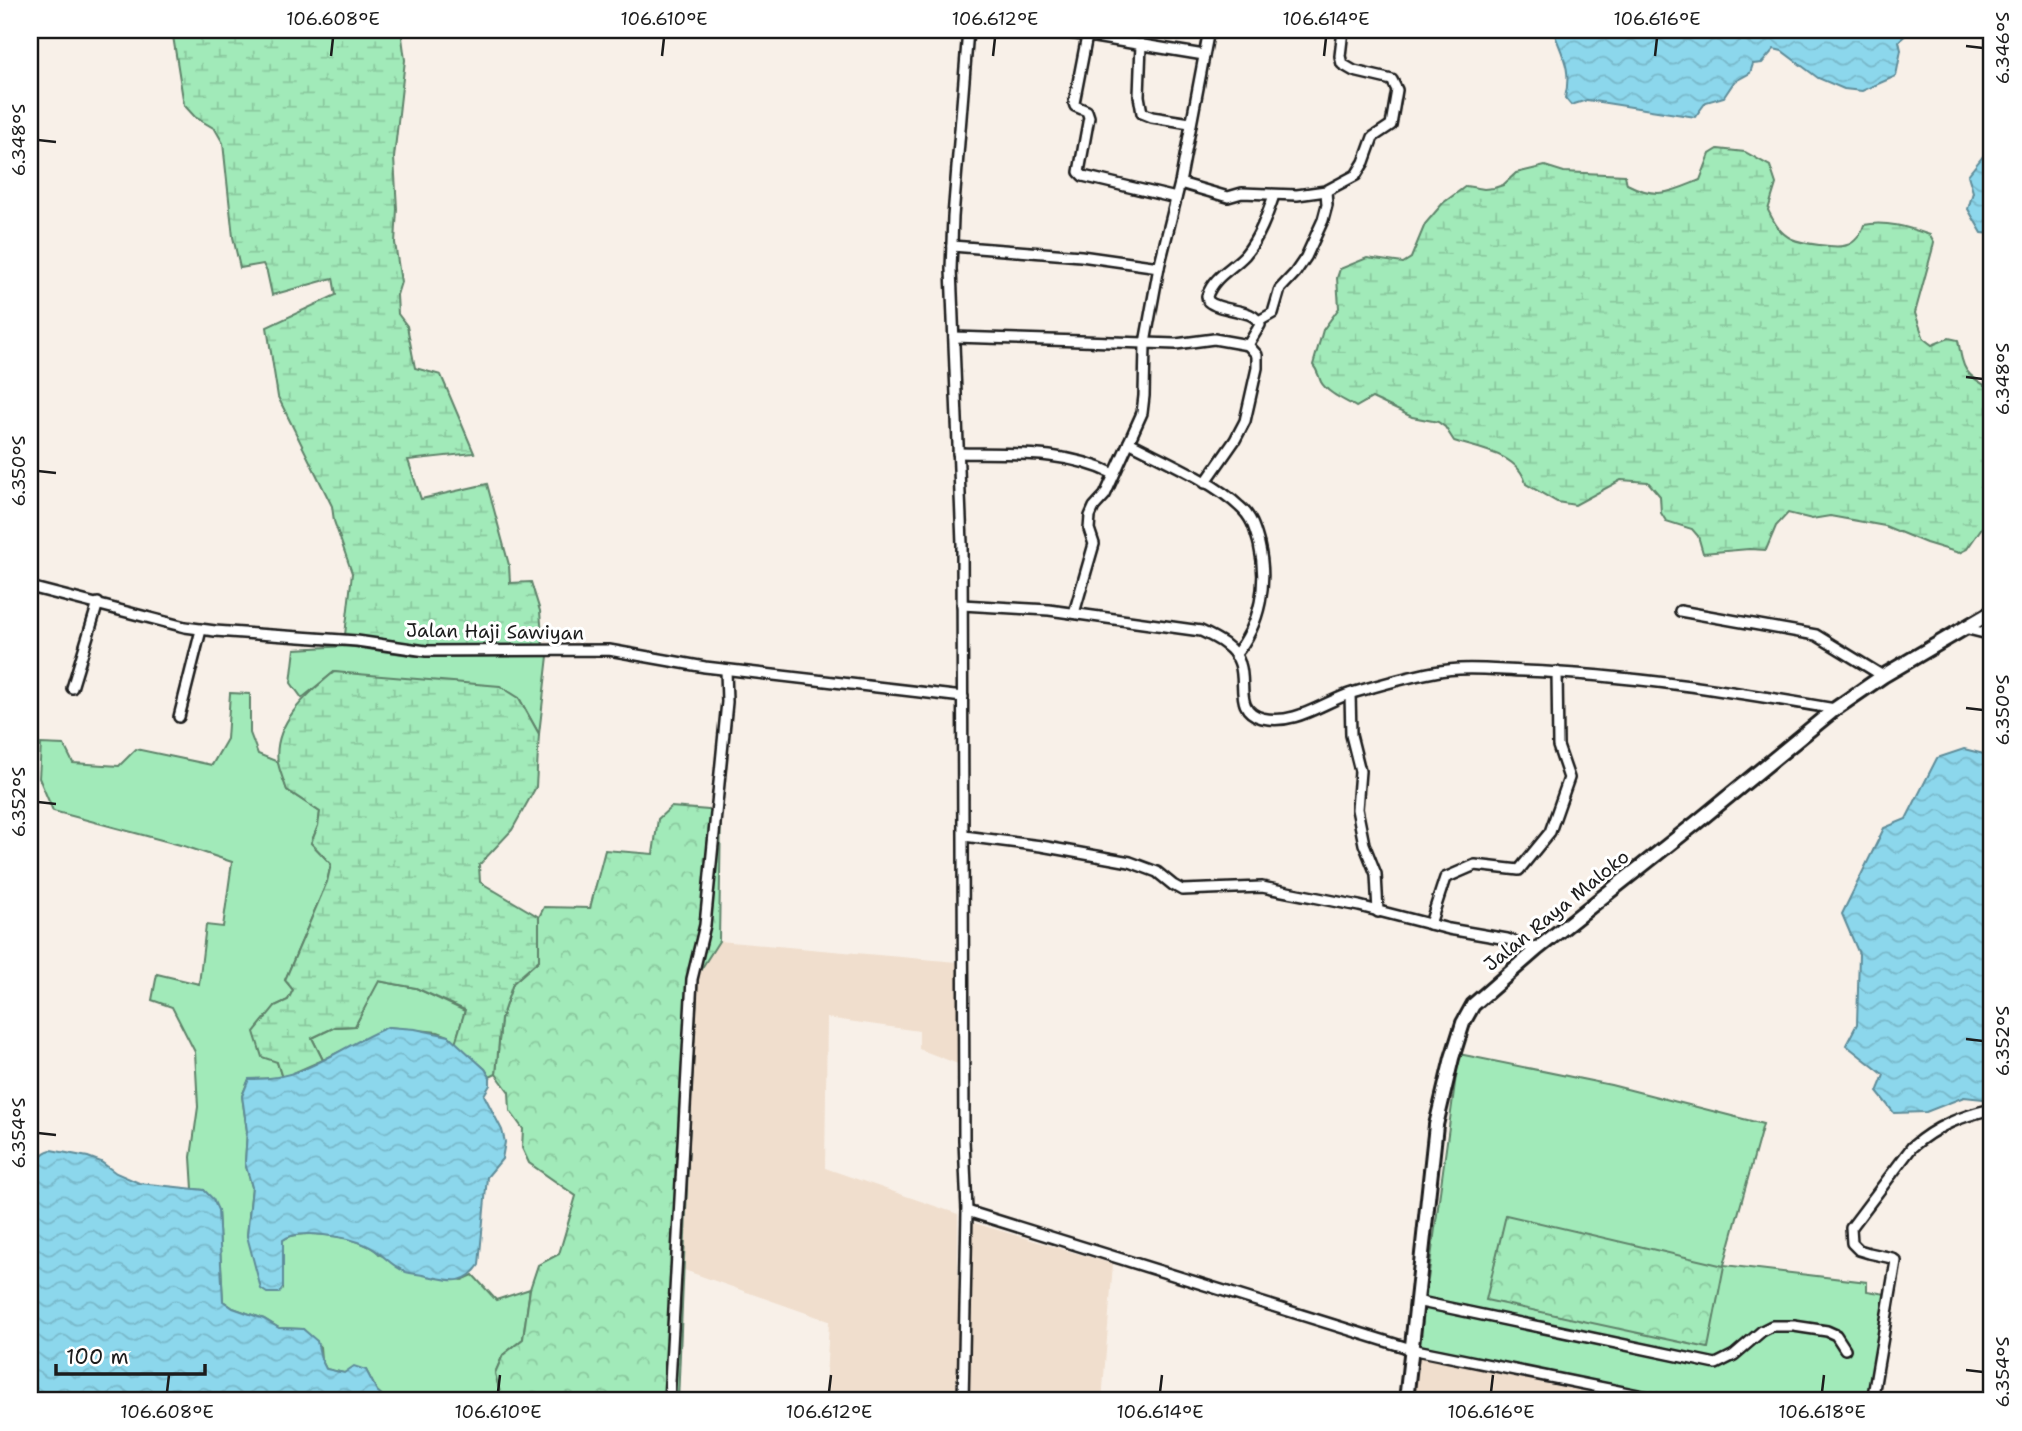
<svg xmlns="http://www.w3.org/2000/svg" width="2022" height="1431" font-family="'Shantell Sans',sans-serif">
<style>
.built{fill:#f0decd}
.grass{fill:#a1eab9;stroke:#5e836a;stroke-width:2}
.forest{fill:url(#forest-crowns);stroke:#5e836a;stroke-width:2}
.wetland{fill:url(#wetland-marsh);stroke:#5e836a;stroke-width:2}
.water{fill:url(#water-waves);stroke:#5f8c99;stroke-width:2}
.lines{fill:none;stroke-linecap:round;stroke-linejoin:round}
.street-casing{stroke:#1c1c1c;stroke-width:14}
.secondary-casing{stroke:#1c1c1c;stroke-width:18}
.street{stroke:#fff;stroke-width:9}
.secondary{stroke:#fff;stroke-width:12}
.ticks{fill:none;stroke:#1c1c1c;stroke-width:2.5}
.labels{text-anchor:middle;stroke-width:6;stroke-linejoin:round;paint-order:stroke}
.street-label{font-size:19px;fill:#1c1c1c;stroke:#fff}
.neatline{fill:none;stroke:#1c1c1c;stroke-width:2.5}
.ticks-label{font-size:18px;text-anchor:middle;fill:#1c1c1c}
</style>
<defs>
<pattern id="forest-crowns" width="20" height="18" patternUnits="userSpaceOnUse" patternTransform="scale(1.75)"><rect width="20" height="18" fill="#a1eab9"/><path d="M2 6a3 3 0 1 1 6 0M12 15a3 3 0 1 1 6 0" fill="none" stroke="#8ac89e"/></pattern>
<pattern id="wetland-marsh" width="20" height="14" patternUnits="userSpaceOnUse" patternTransform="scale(1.75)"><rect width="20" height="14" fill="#a1eab9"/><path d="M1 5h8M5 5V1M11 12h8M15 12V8" fill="none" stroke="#8ac89e"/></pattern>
<pattern id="water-waves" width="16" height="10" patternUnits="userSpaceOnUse" patternTransform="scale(1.75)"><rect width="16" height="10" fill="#8cd7ec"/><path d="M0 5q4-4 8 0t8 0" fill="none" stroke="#78b8ca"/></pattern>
</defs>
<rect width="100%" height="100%" fill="#f8f0e8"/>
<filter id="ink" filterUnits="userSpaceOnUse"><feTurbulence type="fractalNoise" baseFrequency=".0143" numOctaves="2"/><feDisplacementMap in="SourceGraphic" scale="14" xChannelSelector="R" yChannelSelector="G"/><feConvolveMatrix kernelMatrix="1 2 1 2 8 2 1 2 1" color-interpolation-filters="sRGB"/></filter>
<g filter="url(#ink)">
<g class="built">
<polygon points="719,941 957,962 958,1064 919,1049 919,1031 827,1018 825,1168 958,1214 958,1401 825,1401 829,1321 684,1270 698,974"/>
<polygon points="971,1222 1113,1264 1102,1401 969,1401"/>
<polygon points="1417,1356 1572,1389 1626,1401 1412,1401"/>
</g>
<g class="grass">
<polygon points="347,646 416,656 548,656 539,734 519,698 334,672 302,698 291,683 295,649"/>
<path d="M230,693L250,694V733L258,754L278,762L287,790L320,812L318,826L311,843L331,864L327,882L285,980L293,990L288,1000L275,1006L277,1062L282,1078L249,1079L242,1096L247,1131L245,1163L252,1187L247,1236L283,1287V1240C299,1227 368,1237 380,1255L462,1280L473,1275L496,1300L530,1289L523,1339L503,1355L495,1373L501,1396L496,1401H388L377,1391L366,1370L344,1373L326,1369L321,1359L320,1347L303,1329L279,1328L264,1319L233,1308L223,1301L218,1210L204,1190L193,1189L191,1157L198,1107L195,1052L172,1007L152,1000L157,974L199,984L206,925L223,927L232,862L184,846L53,811L39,778L41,744L64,745L73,763L119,766L136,749L212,765L227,739Z"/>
<polygon points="378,981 416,988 465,1011 455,1044 449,1036 438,1032 388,1027 323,1060 312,1038 335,1027 355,1026"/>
<polygon points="1459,1054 1611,1085 1763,1124 1724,1265 1867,1282 1867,1291 1886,1294 1868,1401 1681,1401 1419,1345"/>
</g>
<g class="forest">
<polygon points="671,807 721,811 719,941 698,974 690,1117 678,1401 522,1401 501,1396 495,1373 503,1355 523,1339 530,1289 538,1265 559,1254 576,1196 529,1163 522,1148 523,1129 510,1111 509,1092 496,1074 501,1019 513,983 539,960 539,917 544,907 590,908 605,850 653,854 658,819"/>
<polygon points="1506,1215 1724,1266 1708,1348 1486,1300"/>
</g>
<g class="wetland">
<polygon points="172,30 401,30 405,60 394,158 397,209 395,243 401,282 397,295 398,314 407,326 415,368 441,375 474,453 408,460 421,499 487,484 509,565 510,583 531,582 540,611 543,648 413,649 345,635 352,573 334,521 332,506 278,397 267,327 336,295 333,278 272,295 267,272 263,264 240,268 233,237 223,143 215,129 195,117 184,105"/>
<path d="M1718,149L1745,152L1770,166L1776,184L1768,210C1774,222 1779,233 1792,239C1800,243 1838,249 1847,245C1855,243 1862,233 1864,225C1886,220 1909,228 1930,235L1934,242L1932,251L1915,313L1924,339L1932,345L1949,338L1958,340C1964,373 1964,372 1992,390V513L1967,549L1959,553L1926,543L1885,526L1830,516L1812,519L1788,513L1776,526L1766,550L1749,549L1703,553L1698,536L1692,529L1666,521L1661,513L1660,496L1648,482L1621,480L1575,505L1557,502L1526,484C1519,454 1479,449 1454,441L1445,427L1438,422L1412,417L1372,398L1356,407C1346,401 1327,393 1321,382C1318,375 1318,371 1313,365L1323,330L1339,308L1337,278L1340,269L1367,258L1403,263L1411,258L1425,224L1443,203L1466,186L1484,189L1494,188L1503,185L1516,173L1545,166L1564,172L1625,175L1627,184C1658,200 1670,192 1700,180L1710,154Z"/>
<path d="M334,672L500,686L519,698L539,734L536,787L512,830L479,865L480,882L539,917V960L513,983L501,1019L496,1074L490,1077L485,1069L455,1044L465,1010L416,988L379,981L355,1026L335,1027L312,1038L323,1060L282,1078L277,1062L262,1057L254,1032L275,1006L288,1000L293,990L285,980L327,882L331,864L311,843L318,826L320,812L287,790C284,782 280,772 278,763C272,724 307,694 334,672Z"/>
</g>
<g class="water">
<path d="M1553,30H1911L1899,41L1901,50L1896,76L1862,91L1844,89L1818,78L1782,51L1774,49L1762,63L1753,64L1750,73L1734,82L1724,97L1706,102L1695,117L1587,100L1571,105L1565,98C1572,69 1563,57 1553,30Z"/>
<polygon points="1992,145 1992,234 1982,233 1968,209 1973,192 1968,175"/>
<polygon points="1964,749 1992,756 1992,1100 1964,1097 1926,1112 1894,1113 1877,1092 1884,1075 1846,1045 1857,1024 1859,954 1842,914 1884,828 1906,819 1937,758"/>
<path d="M388,1027L415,1029L449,1036L485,1069L490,1077V1085L484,1095L502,1130L505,1142L502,1159L487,1177L479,1265C464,1287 449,1280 427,1276C420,1274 412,1274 406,1272C390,1266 381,1251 366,1245C349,1237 298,1228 283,1240V1287L279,1293H267L261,1289L247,1236L252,1187L245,1163L247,1131L242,1096L249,1079C307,1081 338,1047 388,1027Z"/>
<path d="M51,1150L88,1157L101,1162L116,1173L139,1183L204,1190L213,1199L218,1210L223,1301L233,1308L264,1319L279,1328L303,1329L317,1341L321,1359L326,1369L344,1373L354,1366L366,1370L377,1391L388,1401H30V1177C35,1166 38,1153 51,1150Z"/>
</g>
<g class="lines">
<g class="street-casing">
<g id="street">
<polyline points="1052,30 1204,55"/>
<polyline points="1087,36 1074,103 1075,106 1087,111 1089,117 1079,172 1083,176 1176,198"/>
<polyline points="1141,44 1139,96 1142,113 1152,117 1190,123"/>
<polyline points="1180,183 1228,197 1242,193 1297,195 1326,191 1356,175 1364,162 1373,137 1391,125 1397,90 1392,80 1354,71 1342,64 1340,56 1343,30"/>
<polyline points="952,246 1081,256 1159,267"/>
<polyline points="1259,321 1273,313 1280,289 1295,273 1306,257 1323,220 1327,205 1326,191"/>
<polyline points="954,337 1145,343 1159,267 1180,183 1209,30"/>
<path d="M1248,345L1260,325C1254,307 1222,313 1208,301L1207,296C1214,276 1232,269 1245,255C1259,238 1267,216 1274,195"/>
<path d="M1129,442C1163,460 1213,481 1240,507C1252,517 1255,530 1259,544C1268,582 1261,624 1235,655"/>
<path d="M958,453C1011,454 1066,450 1114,474"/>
<polyline points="30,587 185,627 215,631 357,641 426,651 609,650 705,667 963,697"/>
<path d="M962,605L1049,610L1201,631C1216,638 1235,647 1240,664C1247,685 1234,710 1262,718C1295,726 1323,702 1352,693C1379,685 1407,677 1434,672C1464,666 1495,670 1524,671C1628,675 1732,691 1835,709"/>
<polyline points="1680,611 1816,635 1883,676"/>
<polyline points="1074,613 1094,544 1089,529 1090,516 1094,507 1105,495 1142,413 1144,396 1145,343 1176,344 1214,339 1248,345 1257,355 1257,368 1245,421 1235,440 1205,483"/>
<polyline points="1964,628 1992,635"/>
<polyline points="72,688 98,603"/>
<polyline points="1350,694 1351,735 1360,771 1357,809 1364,844 1376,874 1378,912"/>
<polyline points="179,717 201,630"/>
<polyline points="964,836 1041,846 1130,862 1157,872 1173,885 1182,890 1262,887 1359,906 1449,929 1507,939 1537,949"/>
<polyline points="1430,924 1445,878 1475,865 1519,870 1550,832 1569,778 1558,746 1557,672"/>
<polyline points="967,1211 1411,1349 1668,1401"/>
<polyline points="1416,1301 1716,1364 1734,1355 1762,1331 1772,1326 1794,1326 1827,1331 1836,1335 1845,1349"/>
<polyline points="669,1401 692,979 705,925 727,702 726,670"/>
<polyline points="963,1401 967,1211 964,1140 962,544 951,269 953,217 968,30"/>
<path d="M1872,1401L1896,1261L1892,1258L1869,1253L1859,1250L1852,1243L1851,1228L1912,1147C1936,1126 1962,1116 1992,1109"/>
</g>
</g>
<g class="secondary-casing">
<polyline id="secondary" points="1406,1401 1436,1125 1452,1058 1463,1023 1473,1005 1537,949 1696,823 1835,709 1883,676 1992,612"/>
</g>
<use href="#street" class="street"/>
<use href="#secondary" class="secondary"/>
</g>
</g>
<path class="ticks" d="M1966,46L1983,48M331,56L333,38M662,56L664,38M993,56L995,38M1324,56L1326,38M1655,56L1657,38M38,140L56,142M1966,377L1983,379M38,471L56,473M1966,708L1983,710M38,802L56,804M1966,1039L1983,1041M38,1133L56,1135M1966,1370L1983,1372M167,1392L169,1375M498,1392L500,1375M829,1392L831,1375M1160,1392L1162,1375M1491,1392L1493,1375M1822,1392L1824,1375"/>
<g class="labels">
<g class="street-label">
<text transform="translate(495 631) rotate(1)" y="7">Jalan Haji Sawiyan</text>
<text transform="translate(1556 910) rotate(-39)" y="7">Jalan Raya Maloko</text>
</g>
</g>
<rect width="2022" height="1431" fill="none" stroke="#fff" stroke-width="77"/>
<path d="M56 1364v10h149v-10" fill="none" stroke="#1c1c1c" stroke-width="3.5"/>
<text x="66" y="1364" font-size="21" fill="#1c1c1c" stroke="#ffffff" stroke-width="5" paint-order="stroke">100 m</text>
<rect x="38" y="38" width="1945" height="1354" class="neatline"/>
<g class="ticks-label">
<text x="333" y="25">106.608°E</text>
<text x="664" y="25">106.610°E</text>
<text x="995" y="25">106.612°E</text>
<text x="1326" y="25">106.614°E</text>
<text x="1657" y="25">106.616°E</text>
<text transform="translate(2003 48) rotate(-90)" y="6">6.346°S</text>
<text transform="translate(19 140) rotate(-90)" y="6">6.348°S</text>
<text transform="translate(2003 379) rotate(-90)" y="6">6.348°S</text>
<text transform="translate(19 471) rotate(-90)" y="6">6.350°S</text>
<text transform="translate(2003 710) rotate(-90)" y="6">6.350°S</text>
<text transform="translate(19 802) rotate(-90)" y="6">6.352°S</text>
<text transform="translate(2003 1041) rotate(-90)" y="6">6.352°S</text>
<text transform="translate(19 1133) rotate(-90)" y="6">6.354°S</text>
<text transform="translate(2003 1372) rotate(-90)" y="6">6.354°S</text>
<text x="167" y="1418">106.608°E</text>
<text x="498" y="1418">106.610°E</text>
<text x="829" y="1418">106.612°E</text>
<text x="1160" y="1418">106.614°E</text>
<text x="1491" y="1418">106.616°E</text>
<text x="1822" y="1418">106.618°E</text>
</g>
</svg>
